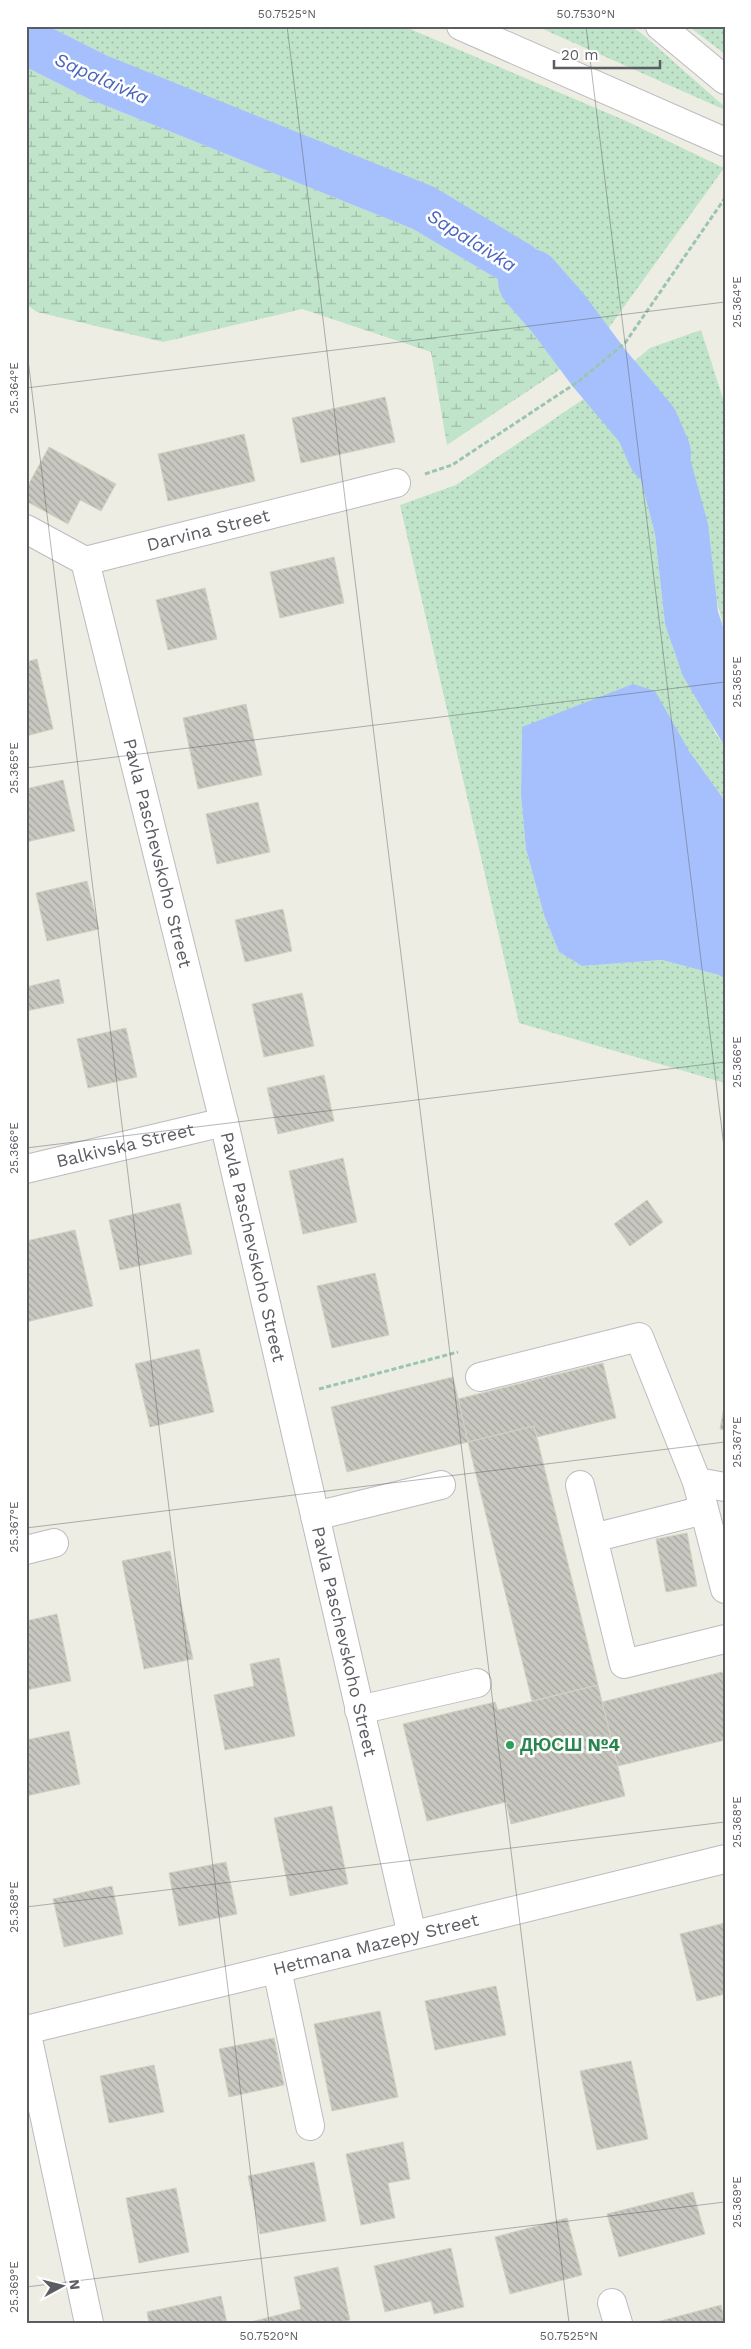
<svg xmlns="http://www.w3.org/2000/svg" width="751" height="2349" font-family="'Work Sans',sans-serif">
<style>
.grass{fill:url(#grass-dots)}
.wetland{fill:url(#wetland-marsh)}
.water{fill:#a5c0fc}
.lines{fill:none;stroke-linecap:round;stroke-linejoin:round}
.river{stroke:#a5c0fc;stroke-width:64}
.building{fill:url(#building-back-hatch);stroke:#d2d1c2}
.minor-casing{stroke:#bbbbc1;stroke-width:30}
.path{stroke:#9ac5b1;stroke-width:3;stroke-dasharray:5 2.5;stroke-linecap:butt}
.minor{stroke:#fff;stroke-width:28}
.ticks{fill:none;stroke:#5b5d63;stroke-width:1;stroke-opacity:0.45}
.leisure-dot{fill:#2e9e5b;stroke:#fff;stroke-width:2}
.labels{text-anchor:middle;stroke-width:5;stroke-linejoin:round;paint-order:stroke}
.street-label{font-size:18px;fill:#5b5d63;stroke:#fff}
.leisure-label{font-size:18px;font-weight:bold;fill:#27864d;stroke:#fff;text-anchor:start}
.water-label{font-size:19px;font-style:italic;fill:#4864be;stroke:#fff}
.neatline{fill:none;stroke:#5b5d63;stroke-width:2}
.ticks-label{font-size:12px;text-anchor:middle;fill:#5b5d63}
</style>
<defs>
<pattern id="grass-dots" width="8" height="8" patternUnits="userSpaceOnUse" patternTransform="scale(1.25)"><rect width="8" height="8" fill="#c0e4ca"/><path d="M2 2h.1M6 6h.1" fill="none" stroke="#9fbca8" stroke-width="1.8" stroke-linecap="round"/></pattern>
<pattern id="wetland-marsh" width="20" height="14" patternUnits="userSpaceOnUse" patternTransform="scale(1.25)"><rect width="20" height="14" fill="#c0e4ca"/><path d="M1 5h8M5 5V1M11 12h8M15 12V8" fill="none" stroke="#9fbca8"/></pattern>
<pattern id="building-back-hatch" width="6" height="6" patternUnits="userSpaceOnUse" patternTransform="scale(1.25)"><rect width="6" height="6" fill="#c8c8c0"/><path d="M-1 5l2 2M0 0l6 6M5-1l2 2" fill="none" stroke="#a5a6a0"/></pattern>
</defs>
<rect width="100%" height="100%" fill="#edede3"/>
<g class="grass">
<polygon points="48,26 403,26 624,120 724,168 608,329 534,247 108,56"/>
<polygon points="536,26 628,26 640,32 725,107 725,110"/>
<polygon points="688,26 725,26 725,54"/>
<polygon points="701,330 725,405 725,632 665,405 632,363 650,348"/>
<polygon points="597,390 640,477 655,534 665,624 716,734 725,747 725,801 689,751 522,727 521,795 526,849 544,915 559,952 582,966 662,960 719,975 725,979 725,1083 519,1023 400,505 456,485"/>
</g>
<polygon class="wetland" points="26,67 89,99 413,229 504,283 571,362 447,445 431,352 302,309 163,342 37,312 26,304"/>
<g class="water">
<polygon points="26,26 48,26 108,56 434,187 534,247 608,329 571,362 504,283 413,229 89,99 26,67"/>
<polygon points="632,363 665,405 690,458 708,524 718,612 725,632 725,747 683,676 665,624 655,534 640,477 597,390"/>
<polygon points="633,684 655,691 689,751 725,801 725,979 719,975 662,960 582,966 559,952 544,915 526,849 521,795 522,727"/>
</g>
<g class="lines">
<polyline class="river" points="530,281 558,313 599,368 647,425 659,453"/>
</g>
<g class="building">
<polygon points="385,397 395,442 301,463 292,418"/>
<polygon points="244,434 255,481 168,501 158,454"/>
<polygon points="49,447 116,484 101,511 80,500 68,524 26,501 26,489"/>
<polygon points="334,557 344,603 280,618 270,572"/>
<polygon points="205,588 217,639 168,650 156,600"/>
<polygon points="37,659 53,729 26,736 26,662"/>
<polygon points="246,704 262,775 198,789 183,718"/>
<polygon points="63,780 75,831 26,842 26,789"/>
<polygon points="258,802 270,852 217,864 206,814"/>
<polygon points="87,881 99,929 47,941 36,893"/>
<polygon points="283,909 292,951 245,962 235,920"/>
<polygon points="59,979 64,1003 26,1011 26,987"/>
<polygon points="302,993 314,1046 264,1057 252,1004"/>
<polygon points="126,1028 137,1077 88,1088 77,1039"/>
<polygon points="324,1075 334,1121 278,1134 267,1088"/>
<polygon points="343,1158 357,1222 303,1234 289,1171"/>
<polygon points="647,1200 663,1222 630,1246 614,1224"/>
<polygon points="180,1203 192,1254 120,1270 109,1220"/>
<polygon points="75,1230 93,1306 26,1322 26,1241"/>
<polygon points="375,1273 389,1335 332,1348 317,1286"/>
<polygon points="199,1349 214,1412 150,1427 135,1364"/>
<polygon points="603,1363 616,1418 537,1437 534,1426 468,1442 458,1399"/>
<polygon points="453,1377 468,1442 347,1472 331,1407"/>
<polygon points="725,1402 725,1430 720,1429"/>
<polygon points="534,1426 598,1685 532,1701 468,1442"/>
<polygon points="687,1533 697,1586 666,1592 656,1539"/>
<polygon points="170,1551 193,1659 144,1669 122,1561"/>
<polygon points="57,1614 71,1681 26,1690 26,1621"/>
<polygon points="279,1658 295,1736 225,1750 214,1695 254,1686 250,1664"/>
<polygon points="722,1672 725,1682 725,1740 618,1766 602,1702"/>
<polygon points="598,1685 625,1796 511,1824 506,1802 427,1821 403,1724 495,1702 498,1710"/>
<polygon points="69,1731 80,1784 26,1796 26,1740"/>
<polygon points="332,1806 348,1884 290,1896 274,1818"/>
<polygon points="226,1862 237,1914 179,1926 169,1873"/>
<polygon points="112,1886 123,1934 64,1947 53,1899"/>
<polygon points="725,1923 725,1994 697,2001 680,1934"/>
<polygon points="496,1986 506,2035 435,2050 425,2001"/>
<polygon points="380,2011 398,2097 332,2111 314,2024"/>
<polygon points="274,2038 284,2085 229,2097 219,2049"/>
<polygon points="631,2061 648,2139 597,2150 580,2071"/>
<polygon points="154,2065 164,2112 109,2123 100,2076"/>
<polygon points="403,2142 410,2179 388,2183 395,2218 361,2225 346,2154"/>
<polygon points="314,2162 326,2221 260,2234 248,2176"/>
<polygon points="176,2188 189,2252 139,2263 126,2198"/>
<polygon points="693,2192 705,2234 619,2257 607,2214"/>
<polygon points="567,2218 582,2275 510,2294 495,2237"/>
<polygon points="451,2248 464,2307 434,2314 431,2301 385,2312 374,2266"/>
<polygon points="338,2267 350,2320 339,2323 247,2323 301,2309 294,2277"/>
<polygon points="221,2296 227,2323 149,2323 147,2312"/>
<polygon points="721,2305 725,2323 653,2323"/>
</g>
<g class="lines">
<g class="minor-casing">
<g id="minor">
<polyline points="461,26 725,142"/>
<polyline points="660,26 725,80"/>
<path id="s1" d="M26,529L85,561L396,483"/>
<path id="s2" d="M85,561L224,1122L412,1935"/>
<path id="s3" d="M26,1169L224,1122"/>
<polyline points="480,1377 639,1337 697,1482 725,1589"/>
<polyline points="697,1482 725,1487"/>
<polyline points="580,1485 624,1664 725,1639"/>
<polyline points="315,1516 441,1485"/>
<polyline points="593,1538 704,1510"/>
<polyline points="26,1550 54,1543"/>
<polyline points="359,1710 477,1683"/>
<polyline points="277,1969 310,2126"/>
<path id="s4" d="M26,2030L725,1859"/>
<polyline points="26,2030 89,2323"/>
<polyline points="612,2303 618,2323"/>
</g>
</g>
<g class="path">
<polyline points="425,474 452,465 579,381 625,343 725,198"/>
<polyline points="319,1389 458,1352"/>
</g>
<use href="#minor" class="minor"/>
</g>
<path class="ticks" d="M287,26L569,2323M586,26L725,1155M26,343L269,2323M26,388L725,302M26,768L725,682M26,1148L725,1062M26,1528L725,1442M26,1907L725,1822M26,2287L725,2202"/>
<circle class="leisure-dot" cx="510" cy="1745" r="5"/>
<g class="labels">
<g class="street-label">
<text dy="6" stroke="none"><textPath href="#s1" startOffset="194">Darvina Street</textPath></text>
<text dy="6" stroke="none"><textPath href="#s2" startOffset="301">Pavla Paschevskoho Street</textPath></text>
<text dy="6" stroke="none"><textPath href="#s3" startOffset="102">Balkivska Street</textPath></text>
<text dy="6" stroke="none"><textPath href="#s2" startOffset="706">Pavla Paschevskoho Street</textPath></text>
<text dy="6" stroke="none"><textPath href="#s2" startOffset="1111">Pavla Paschevskoho Street</textPath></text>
<text dy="6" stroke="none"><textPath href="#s4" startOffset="360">Hetmana Mazepy Street</textPath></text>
</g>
<g class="leisure-label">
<text x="520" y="1751">ДЮСШ №4</text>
</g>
<g class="water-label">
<text transform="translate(102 78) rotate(24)" y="7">Sapalaivka</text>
<text transform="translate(472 240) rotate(32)" y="7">Sapalaivka</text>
</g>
</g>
<rect width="751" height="2349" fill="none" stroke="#ffffff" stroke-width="55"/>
<g transform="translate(62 2286) rotate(83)" stroke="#ffffff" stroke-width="4" paint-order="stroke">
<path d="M0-4L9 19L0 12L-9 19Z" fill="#5b5d63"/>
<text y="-8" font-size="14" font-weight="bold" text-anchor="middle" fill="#5b5d63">N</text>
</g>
<path d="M554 60v8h106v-8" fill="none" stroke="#5b5d63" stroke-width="2.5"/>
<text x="561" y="60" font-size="15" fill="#5b5d63" stroke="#ffffff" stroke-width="4" paint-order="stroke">20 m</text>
<rect x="28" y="28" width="696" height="2294" class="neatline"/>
<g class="ticks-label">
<text x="287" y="18">50.7525°N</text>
<text x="586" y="18">50.7530°N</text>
<text transform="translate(737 302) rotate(-90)" y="4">25.364°E</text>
<text transform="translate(14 388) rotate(-90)" y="4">25.364°E</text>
<text transform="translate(737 682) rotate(-90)" y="4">25.365°E</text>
<text transform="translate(14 768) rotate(-90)" y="4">25.365°E</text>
<text transform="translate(737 1062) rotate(-90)" y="4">25.366°E</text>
<text transform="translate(14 1148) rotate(-90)" y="4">25.366°E</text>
<text transform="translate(737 1442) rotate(-90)" y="4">25.367°E</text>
<text transform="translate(14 1527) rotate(-90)" y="4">25.367°E</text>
<text transform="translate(737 1822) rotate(-90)" y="4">25.368°E</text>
<text transform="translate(14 1907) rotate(-90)" y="4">25.368°E</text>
<text transform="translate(737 2202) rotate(-90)" y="4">25.369°E</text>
<text transform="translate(14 2287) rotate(-90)" y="4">25.369°E</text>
<text x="269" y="2340">50.7520°N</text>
<text x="569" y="2340">50.7525°N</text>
</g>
</svg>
